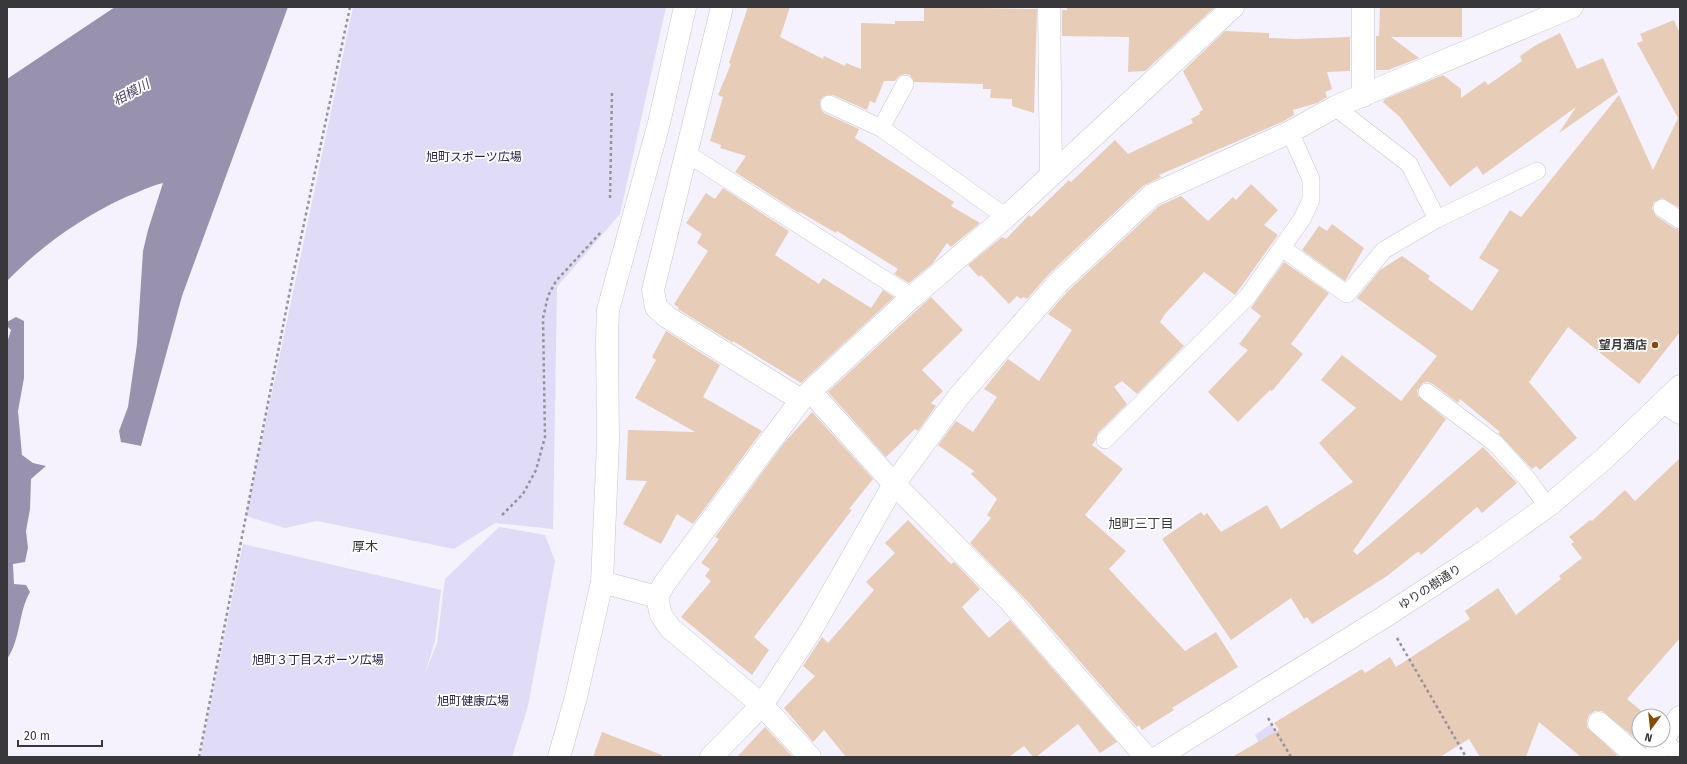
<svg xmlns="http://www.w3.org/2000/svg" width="1687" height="764" font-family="'Fira Sans','Noto Sans JP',sans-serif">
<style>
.green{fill:#e0dbf6}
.water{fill:#9892af}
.building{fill:#e7ccb7}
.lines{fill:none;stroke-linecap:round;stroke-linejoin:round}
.lane-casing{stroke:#c7c5d0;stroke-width:18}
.street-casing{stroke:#c7c5d0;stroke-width:23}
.secondary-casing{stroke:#c7c5d0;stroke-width:23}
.path{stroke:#95939b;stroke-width:2.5;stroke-dasharray:3 3;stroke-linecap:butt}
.lane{stroke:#fff;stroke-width:17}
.street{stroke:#fff;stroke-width:22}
.secondary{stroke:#fff;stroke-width:22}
.poi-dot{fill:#864b04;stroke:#fff;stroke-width:1.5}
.labels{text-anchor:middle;stroke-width:3.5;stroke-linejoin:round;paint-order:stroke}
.park-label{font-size:12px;fill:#2c2048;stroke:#fff}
.poi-label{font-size:12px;font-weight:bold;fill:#38373c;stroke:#fff;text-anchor:end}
.street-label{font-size:12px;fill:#38373c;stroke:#fff}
.water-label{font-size:13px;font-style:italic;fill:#4b406b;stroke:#fff}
.neighbourhood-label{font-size:13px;fill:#38373c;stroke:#fff}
</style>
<rect width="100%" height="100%" fill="#f5f2fe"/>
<g class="green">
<polygon points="353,7 666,7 620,214 557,287 553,529 495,523 454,549 317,521 285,528 246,516"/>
<polygon points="499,527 545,535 555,561 528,706 512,757 200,757 243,544 441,590 435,641 424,676 437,643 445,579"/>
<polygon points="1271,724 1290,757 1267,757 1255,735"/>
</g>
<g class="water">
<path d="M115,7H288L182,296L141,446L121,442L119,431L128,407L137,344L143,251L148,230L163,183C150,186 139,192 126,197C82,217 41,246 7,281V79Z"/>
<path d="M16,317L24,321V378L18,411L22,455L33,463L46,466L31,479L30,509L26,531L28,548L25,562L13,564L14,584L26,585L30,592C18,613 21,639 7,659V343L11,330L7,326V322Z"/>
</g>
<g class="building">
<polygon points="748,7 790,7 780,37 823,59 824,56 845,66 846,63 861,69 861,23 895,24 895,21 924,21 924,7 1037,9 1034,113 1012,106 1012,99 990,98 991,89 983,89 983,84 914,82 910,75 905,74 899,76 895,81 884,81 875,103 870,101 867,110 833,95 824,96 820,100 821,109 824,113 859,129 855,138 954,202 951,206 980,223 951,247 947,243 933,263 909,283 894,274 898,269 837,231 836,233 800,212 799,213 735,172 746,156 720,148 721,145 710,141 723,97 718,95 731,64 729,63"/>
<polygon points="1067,7 1215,7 1145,71 1128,72 1129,37 1062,36 1062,10 1067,10"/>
<polygon points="1380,7 1462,7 1462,37 1391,37 1419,58 1388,70 1376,70 1376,36 1379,36"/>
<polygon points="1674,20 1680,34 1680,208 1662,198 1654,202 1652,208 1656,216 1674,228 1680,230 1680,332 1639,384 1568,327 1529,382 1577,438 1540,470 1536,466 1532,469 1498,433 1500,432 1460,399 1458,403 1433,384 1428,382 1423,383 1417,390 1418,396 1446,419 1353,551 1357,555 1483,447 1517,483 1482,513 1477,507 1421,555 1419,552 1416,553 1387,576 1312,624 1307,617 1304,619 1291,598 1231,640 1162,539 1201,512 1204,516 1207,513 1221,532 1267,505 1281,529 1353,482 1319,443 1356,408 1321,380 1342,355 1401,401 1437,356 1357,298 1380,270 1402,256 1430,276 1428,279 1472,311 1499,270 1479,258 1510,210 1521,217 1619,95 1653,170 1678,118 1637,43 1643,41 1640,34"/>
<polygon points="1225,31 1269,33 1269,38 1296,39 1350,37 1350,71 1327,72 1332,89 1325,92 1327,97 1317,103 1293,110 1294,115 1284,121 1159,175 1161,177 1143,186 1049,274 1027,299 1023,297 1021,299 1017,296 1009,304 981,275 979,277 968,265 1002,237 1006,239 1029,215 1031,217 1069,180 1071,182 1115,140 1128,154 1193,123 1191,119 1200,114 1199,112 1203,110 1183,71"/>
<polygon points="1560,33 1577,69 1603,58 1618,92 1559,133 1576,107 1483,175 1477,166 1450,187 1400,117 1383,102 1385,99 1443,75 1461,89 1461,98 1485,81 1488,85 1522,61 1520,56 1536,45"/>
<polygon points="1251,184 1278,210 1264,225 1278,235 1235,295 1204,272 1165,314 1160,322 1184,346 1137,394 1122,381 1114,387 1127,404 1098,433 1095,441 1092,445 1123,469 1085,515 1126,551 1109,569 1185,651 1216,632 1238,667 1172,708 1174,710 1142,730 1139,725 1137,727 1029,603 970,543 991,518 987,515 997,499 971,474 974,471 938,445 956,421 973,432 997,397 984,389 1008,359 1039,381 1072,330 1048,314 1067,292 1159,206 1181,196 1208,221 1233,197 1236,200"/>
<polygon points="723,188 789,231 775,255 819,284 823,278 871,308 883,290 894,297 801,383 733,341 733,343 678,309 679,308 674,304 708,251 697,243 702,234 686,223 706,193 715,199"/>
<polygon points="1332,224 1364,248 1345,281 1302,250 1319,226 1327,231"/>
<polygon points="1284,262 1329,293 1291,344 1303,354 1272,391 1270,390 1238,422 1208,392 1248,350 1239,344 1261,316 1251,308"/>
<polygon points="931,297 963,330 922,370 943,391 931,403 936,406 918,431 915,429 886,457 828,392"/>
<polygon points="666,331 720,365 703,397 762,431 693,524 677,514 661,544 623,524 647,481 626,480 628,430 695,432 635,398 656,360 652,357"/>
<polygon points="812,412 873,479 849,509 852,510 754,637 769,650 752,675 681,617 711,581 705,576 710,569 701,563 719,539 715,537 784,443"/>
<polygon points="1680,458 1680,638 1627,699 1646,715 1639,716 1639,731 1634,737 1602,711 1595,711 1589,715 1587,721 1587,727 1617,755 1616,757 1581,757 1539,722 1526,757 1480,757 1469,739 1440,757 1232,757 1279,730 1274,723 1362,669 1365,673 1390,657 1396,667 1470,619 1465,611 1498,588 1516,615 1561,579 1559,576 1582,558 1571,544 1574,542 1569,537 1590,520 1592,521 1625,490 1635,501"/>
<polygon points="908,520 951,564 954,562 980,589 962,607 989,638 1010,620 1117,742 1100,753 1078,724 1036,757 1033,757 1024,746 1009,757 846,757 824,730 813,742 784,708 815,676 803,666 822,637 828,643 874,590 866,582 895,553 885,543"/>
<polygon points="765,727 793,757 737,757"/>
<polygon points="602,732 662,755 662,757 593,757"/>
</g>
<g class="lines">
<g class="lane-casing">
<g id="lane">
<polyline points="829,104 881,128 1006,217"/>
<polyline points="1335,107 1409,164 1437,219"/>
<polyline points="881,128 905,84"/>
<polyline points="686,153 912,297"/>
<polyline points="1662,208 1680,220"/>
<polyline points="1282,248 1347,294 1384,250 1437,219 1537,171"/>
<polyline points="1427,392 1496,444 1529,481 1547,506"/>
<polyline points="1105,440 1248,296 1302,219 1311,200 1311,179 1290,132"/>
<polyline points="1664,742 1680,754"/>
</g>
</g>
<g class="street-casing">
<g id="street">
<polyline points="722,7 653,290 656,307 667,317 801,400"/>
<polyline points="1049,7 1051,174"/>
<polyline points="1363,96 1363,7"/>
<polyline points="811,392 894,484 1009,600 1146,757"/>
<polyline points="1664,402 1680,413"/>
<polyline points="602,582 657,597"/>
<polyline points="1599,723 1638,757"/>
<polyline points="559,757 576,697 602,582 608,442 607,338 608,310 659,123 685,7"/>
<polyline points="711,757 762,705 811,630 894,484 959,396 1058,283 1152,195 1290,132 1335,107 1572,7"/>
<polyline points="810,757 762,705 670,628 661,615 657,597 664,584 801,400 912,297 1006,217 1233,7"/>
<polyline points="1654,757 1669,730 1680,717"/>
</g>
</g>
<g class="secondary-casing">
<polyline id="secondary" points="1158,757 1384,617 1485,551 1552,503 1605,458 1680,386"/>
</g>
<g class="path">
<polyline points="610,198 612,92"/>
<polyline points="502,515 523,494 536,470 545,437 543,318 548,296 556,281 602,231"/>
<polyline points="1397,638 1466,757"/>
<polyline points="1268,718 1291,757"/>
<polyline points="199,757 292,280 350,7"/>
</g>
<use href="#lane" class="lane"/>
<use href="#street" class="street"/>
<use href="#secondary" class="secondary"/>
</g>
<circle class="poi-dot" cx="1655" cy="345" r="4"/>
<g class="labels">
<g class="park-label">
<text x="474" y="161">旭町スポーツ広場</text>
<text x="318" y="664">旭町３丁目スポーツ広場</text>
<text x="473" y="705">旭町健康広場</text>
</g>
<g class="poi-label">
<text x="1647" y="349">望月酒店</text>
</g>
<g class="street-label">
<text transform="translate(1430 587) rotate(-33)" y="4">ゆりの樹通り</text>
</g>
<g class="water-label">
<text transform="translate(131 92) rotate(-29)" y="5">相模川</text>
</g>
<g class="neighbourhood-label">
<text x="1141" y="528">旭町三丁目</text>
<text x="365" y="551">厚木</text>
</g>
</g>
<rect width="1687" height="764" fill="none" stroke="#38373c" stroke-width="16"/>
<g transform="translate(1651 728) rotate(195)"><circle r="19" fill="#ffffff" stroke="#afafb1"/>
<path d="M0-3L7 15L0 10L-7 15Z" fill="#864b04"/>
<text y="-6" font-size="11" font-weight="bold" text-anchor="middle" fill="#38373c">N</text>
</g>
<path d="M18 740v6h84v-6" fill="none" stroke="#38373c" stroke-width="2"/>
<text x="24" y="740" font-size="12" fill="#38373c" stroke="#ffffff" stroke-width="3" paint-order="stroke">20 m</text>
</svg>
